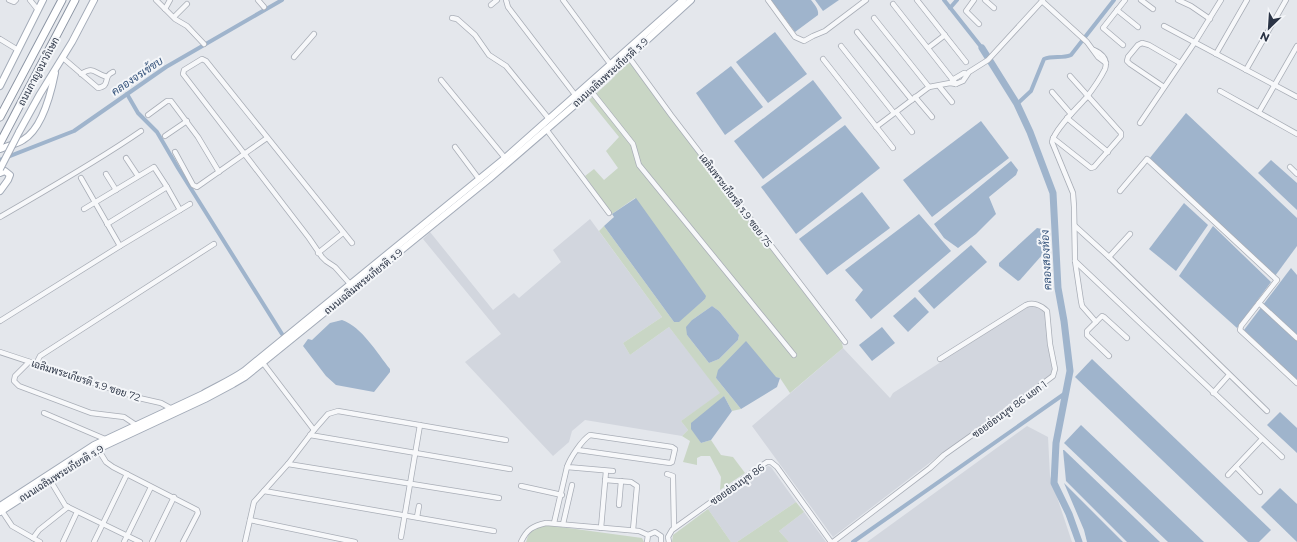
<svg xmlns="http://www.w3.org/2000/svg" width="1297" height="542" font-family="Montserrat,Sarabun,sans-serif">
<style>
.built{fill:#d2d6de}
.green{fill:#c9d6c5;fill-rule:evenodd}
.water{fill:#9fb4cc}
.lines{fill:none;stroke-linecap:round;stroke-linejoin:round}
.canal{stroke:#9fb4cc;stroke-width:4}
.river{stroke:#9fb4cc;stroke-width:7}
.minor-casing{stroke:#a9aeb7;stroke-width:6}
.major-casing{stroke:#a3abb8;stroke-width:8}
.highway-casing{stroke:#8b94a3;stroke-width:9}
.minor{stroke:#f7f8fa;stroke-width:4.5}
.major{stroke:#fff;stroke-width:6}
.highway{stroke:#fff;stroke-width:7}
.major-bridge-casing{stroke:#a3abb8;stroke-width:8;stroke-linecap:butt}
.major-bridge{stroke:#fff;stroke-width:6}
.labels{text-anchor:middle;stroke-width:4;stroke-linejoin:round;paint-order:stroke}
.street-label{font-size:10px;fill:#2b3445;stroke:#f4f6f9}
.water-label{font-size:11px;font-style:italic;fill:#34527a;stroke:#f4f6f9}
</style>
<rect width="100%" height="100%" fill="#e4e7ec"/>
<g class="built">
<polygon points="590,219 662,317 623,343 630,355 669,327 721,393 681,421 688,430 682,436 585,420 572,431 569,442 553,456 465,362 501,334 423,239 430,232 493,310 514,293 519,298 561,262 553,250"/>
<polygon points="1029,305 1037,307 1045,312 1053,369 1052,374 1050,378 936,458 833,537 752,426 843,348 890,398 893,393"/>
<polygon points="1027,426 1048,437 1050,476 1072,542 867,542"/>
<polygon points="768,466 771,467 796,502 737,542 731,542 708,509"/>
<polygon points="804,512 826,542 789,542 779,531"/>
</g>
<g class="green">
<path d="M629,61L842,343L843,348L790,393L780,378L776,377L716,378L741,409L732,411L724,396L692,429L701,443L711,440L721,455L733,457L745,473L720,490L721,477L710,456H701L697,458V465L683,462L690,441L682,436L688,430L681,421L720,393L669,327L630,355L623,343L662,317L599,231L604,226L674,322L679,321L705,299L635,198L612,214L585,176L594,169L604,180L618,168L606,151L619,137L589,100L611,80ZM712,306L719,311L739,335L738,340L719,359L709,363L687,335L692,320Z"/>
<polygon points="796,502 804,512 779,531 789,542 737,542"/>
<polygon points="708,509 731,542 672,542 673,535"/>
<polygon points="546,525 642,538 644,542 526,542 528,536 535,527"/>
</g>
<g class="water">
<path d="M771,0H811C814,4 819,9 818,15L795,32Z"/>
<polygon points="815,0 839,0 823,11"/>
<polygon points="775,32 807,74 768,103 736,62"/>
<polygon points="731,66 763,107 725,135 696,93"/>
<polygon points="813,80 842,118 763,179 734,141"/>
<polygon points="1186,113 1297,218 1297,246 1275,276 1149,159"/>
<polygon points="981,121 1009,158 932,217 903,180"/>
<polygon points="845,125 880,168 796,234 761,187"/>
<polygon points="1271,160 1297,183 1297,210 1258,173"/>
<polygon points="1011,161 1018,170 1016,175 989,197 996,214 976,234 958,248 944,238 934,224"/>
<polygon points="862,192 890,228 827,275 799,239"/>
<polygon points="636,198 706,296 705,299 679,322 674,322 604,226 614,217 612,214"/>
<polygon points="1184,203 1208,225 1176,271 1149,249"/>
<polygon points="919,214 951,251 871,319 855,300 863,290 845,270"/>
<polygon points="1213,226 1271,282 1237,328 1179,276"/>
<polygon points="1037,228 1042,229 1045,231 1043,254 1020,280 1018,281 999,266 999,263"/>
<polygon points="971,245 987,262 934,309 918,291"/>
<polygon points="1291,268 1297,275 1297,380 1244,330"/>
<polygon points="915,297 929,312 908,332 893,316"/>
<polygon points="712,306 719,311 739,335 738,340 719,359 709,363 687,335 686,327 692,320"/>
<path d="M342,320C362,327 377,353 390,369V372L374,392L336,385L326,376L303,346L308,339L312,340L330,323Z"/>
<polygon points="882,327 895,343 872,361 859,345"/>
<polygon points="746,341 776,377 780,378 777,387 741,409 716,378 718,370"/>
<polygon points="1092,359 1271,530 1259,542 1248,542 1075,377"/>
<polygon points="724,396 732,411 711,440 701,443 691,429 691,423"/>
<polygon points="1280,412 1297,428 1297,453 1267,425"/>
<polygon points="1081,425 1204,542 1168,542 1064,443"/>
<polygon points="1063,450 1064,450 1160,542 1127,542 1066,481"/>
<polygon points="1064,483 1123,542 1087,542 1084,530"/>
<polygon points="1280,488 1297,504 1297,542 1261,507"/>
</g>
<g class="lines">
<g class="canal">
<polyline points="944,0 982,48"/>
<polyline points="950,8 957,0"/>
<polyline points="127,94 138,113 157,132 178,168 282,334"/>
<path d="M1017,104L1031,91L1044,59C1053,55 1062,59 1071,55L1114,0"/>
<polyline points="0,160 74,131 166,67 282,0"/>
<polyline points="853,542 1067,392"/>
</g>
<polyline class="river" points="982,48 1017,104 1030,132 1053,193 1058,288 1064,321 1070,371 1056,443 1054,483 1069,514 1079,542"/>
<g class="minor-casing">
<g id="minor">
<polyline points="9,0 14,2 16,0"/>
<polyline points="30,0 38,10"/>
<polyline points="156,0 175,19 187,26 204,44"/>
<polyline points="258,0 264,7"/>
<polyline points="506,0 508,7 576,96"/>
<polyline points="563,0 611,65"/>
<polyline points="768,0 795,37 804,41 813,36 825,31 866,0"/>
<polyline points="917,0 966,62"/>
<polyline points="974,0 966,11 979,24"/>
<polyline points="985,0 994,8"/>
<polyline points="1141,0 1153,9"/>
<polyline points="1178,0 1191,6 1210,19"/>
<polyline points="1042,1 1087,42 1098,57 1106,63"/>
<polyline points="893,4 956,84"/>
<polyline points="491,5 497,0"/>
<polyline points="165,9 170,0"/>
<polyline points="1117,10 1138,27"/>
<polyline points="174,17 187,4"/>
<polyline points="452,18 457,19 475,35 489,55 506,66 549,119"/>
<polyline points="874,18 929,87"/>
<polyline points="1164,26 1297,97"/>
<polyline points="857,32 912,100"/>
<polyline points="0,39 18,50"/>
<polyline points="1123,45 1103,28 1125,0"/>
<polyline points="841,46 894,113"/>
<polyline points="928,48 945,35"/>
<path d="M1094,50C1103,54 1108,59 1105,69C1100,79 1093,89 1086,98C1077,108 1054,130 1052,142L1073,193L1074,207L1075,261L1081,301L1082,306L1096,322"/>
<polyline points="1216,54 1247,0"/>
<polyline points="628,56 671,115 845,342"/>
<polyline points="294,57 314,34"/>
<path d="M63,58L98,88C108,86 105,82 108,76C109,74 111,73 113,72"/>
<polyline points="823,59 893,148"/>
<polyline points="1246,70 1286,0"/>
<path d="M81,74C95,66 93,73 107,77"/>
<polyline points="441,80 505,158"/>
<polyline points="952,80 964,73 967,74"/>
<polyline points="939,86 952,102"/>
<polyline points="1164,87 1130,64 1127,61 1128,57 1138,45 1142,43 1149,45 1180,63"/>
<polyline points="591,91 633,144 639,165 794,355"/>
<polyline points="1220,91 1297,134"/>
<polyline points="1052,92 1071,114"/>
<polyline points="915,97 932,117"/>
<polyline points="896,112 912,132"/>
<polyline points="1259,112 1297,46"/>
<polyline points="148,115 167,101 171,101 198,137 219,172"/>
<polyline points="1067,118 1108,152"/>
<polyline points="1140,123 1195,42 1221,0"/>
<polyline points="876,127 929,87 950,83 956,84 963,81 969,72 988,60 1043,0"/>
<polyline points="546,129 609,213"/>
<polyline points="165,136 187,121"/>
<polyline points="1053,138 1091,168 1094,167 1121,136 1121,133 1070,76"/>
<polyline points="455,147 479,179"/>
<polyline points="175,152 193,185 197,187 267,138"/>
<polyline points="126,158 138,176"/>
<polyline points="1290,167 1297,174"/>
<polyline points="106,174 116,190"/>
<polyline points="81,178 120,246"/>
<polyline points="1120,191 1147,159 1277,280 1241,326 1240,330 1297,383"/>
<polyline points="84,209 154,167 167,187 180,210"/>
<path d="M0,217C48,189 96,162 141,131"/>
<polyline points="107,224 167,187"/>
<polyline points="1075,226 1109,257 1267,411"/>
<polyline points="318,253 343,233"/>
<polyline points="1109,257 1130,234"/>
<polyline points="1075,261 1282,457"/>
<polyline points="351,285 335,267 326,261 322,257 309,238 183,74 184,70 202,59 206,61 352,243"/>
<polyline points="1259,303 1297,338"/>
<polyline points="0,321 120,246 190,204"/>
<polyline points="0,352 139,398 161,403 172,409"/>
<polyline points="1109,356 1087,335 1087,331 1102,316 1104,317 1127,338"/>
<polyline points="29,362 15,376 14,381 19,386 91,413 124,417 136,425"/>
<polyline points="263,363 314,430"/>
<polyline points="36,364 40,356 214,244"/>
<polyline points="1213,393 1229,375"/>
<polyline points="44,413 105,439"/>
<polyline points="310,435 510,469"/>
<polyline points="98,449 106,462 113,467 197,510 198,513 183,542"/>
<path d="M578,450L670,463L672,462L675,449L672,447L590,435C582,440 570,458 567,467L613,471"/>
<polyline points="288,464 499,498"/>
<polyline points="1236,467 1260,492"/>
<polyline points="667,474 673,476 673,477 674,528"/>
<polyline points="1228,475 1262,439"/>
<polyline points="50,480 65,505 68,507 140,542"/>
<polyline points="605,480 631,482 637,486 633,530"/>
<polyline points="521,486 562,495"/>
<polyline points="264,491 494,531"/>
<polyline points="619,505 621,481"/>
<polyline points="2,511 12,526 40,542"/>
<polyline points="417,517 419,506"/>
<polyline points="250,520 355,542"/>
<polyline points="554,523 567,467"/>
<polyline points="563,524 572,485"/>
<polyline points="601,528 606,471"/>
<polyline points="401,537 420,425"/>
<polyline points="33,538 39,530 68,507"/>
<polyline points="63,542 77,512"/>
<polyline points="94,542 127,474"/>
<polyline points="124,542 151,487"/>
<polyline points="152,542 174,497"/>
<polyline points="245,542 254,502 288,464 314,430 328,414 338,411 506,440"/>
<path d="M521,542C527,529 533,526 546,523L639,531L648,535"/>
<polyline points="647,542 648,535 655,532 661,536 661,542"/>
<polyline points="669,542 668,537 672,530 764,464 767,462 771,462 777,467 831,542"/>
<path d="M833,542L930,468L944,455L1013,406L1053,376L1055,369L1050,344L1047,311C1041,305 1033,302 1026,305L940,359"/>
</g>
</g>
<g class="major-casing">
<g id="major">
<polyline points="0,86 43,0"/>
<polyline points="19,132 40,94 72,42 94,0"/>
<path d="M0,149C7,146 17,144 23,140C42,129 51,93 55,73"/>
<polyline points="0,173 5,171 10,175 8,180 0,191"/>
<path d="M0,506L94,445L203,394C217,386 231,380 244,371L505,158L683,0"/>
<polyline points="0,512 98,449 205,399 233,384 245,377 489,179 591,91 691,0"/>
</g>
</g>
<g class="highway-casing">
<g id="highway">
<polyline points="0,117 62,0"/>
<polyline points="0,143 75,0"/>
</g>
</g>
<use href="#minor" class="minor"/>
<use href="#major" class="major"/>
<use href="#highway" class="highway"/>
<g class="major-bridge-casing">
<polyline id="major-bridge" points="0,169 19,132"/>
</g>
<use href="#major-bridge" class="major-bridge"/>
</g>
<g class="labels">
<g class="street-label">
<text transform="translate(38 71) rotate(-62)" y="4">ถนนกาญจนาภิเษก</text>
<text transform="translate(610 72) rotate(-42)" y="4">ถนนเฉลิมพระเกียรติ ร.9</text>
<text transform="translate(736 200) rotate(53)" y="4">เฉลิมพระเกียรติ ร.9 ซอย 75</text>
<text transform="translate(363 281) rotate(-39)" y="4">ถนนเฉลิมพระเกียรติ ร.9</text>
<text transform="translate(86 380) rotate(18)" y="4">เฉลิมพระเกียรติ ร.9 ซอย 72</text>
<text transform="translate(1009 409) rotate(-36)" y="4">ซอยอ่อนนุช 86 แยก 1</text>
<text transform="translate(61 473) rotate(-32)" y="4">ถนนเฉลิมพระเกียรติ ร.9</text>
<text transform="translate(737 484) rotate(-35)" y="4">ซอยอ่อนนุช 86</text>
</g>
<g class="water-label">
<text transform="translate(137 76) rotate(-34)" y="4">คลองจรเข้ขบ</text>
<text transform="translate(1046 260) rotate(-93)" y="4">คลองสองห้อง</text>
</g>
</g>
<g transform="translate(1269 28) rotate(205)" stroke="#f4f6f9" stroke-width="3" paint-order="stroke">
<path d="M0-3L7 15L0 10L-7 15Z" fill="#2b3445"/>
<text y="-6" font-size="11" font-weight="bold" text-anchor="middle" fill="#2b3445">N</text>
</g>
</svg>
